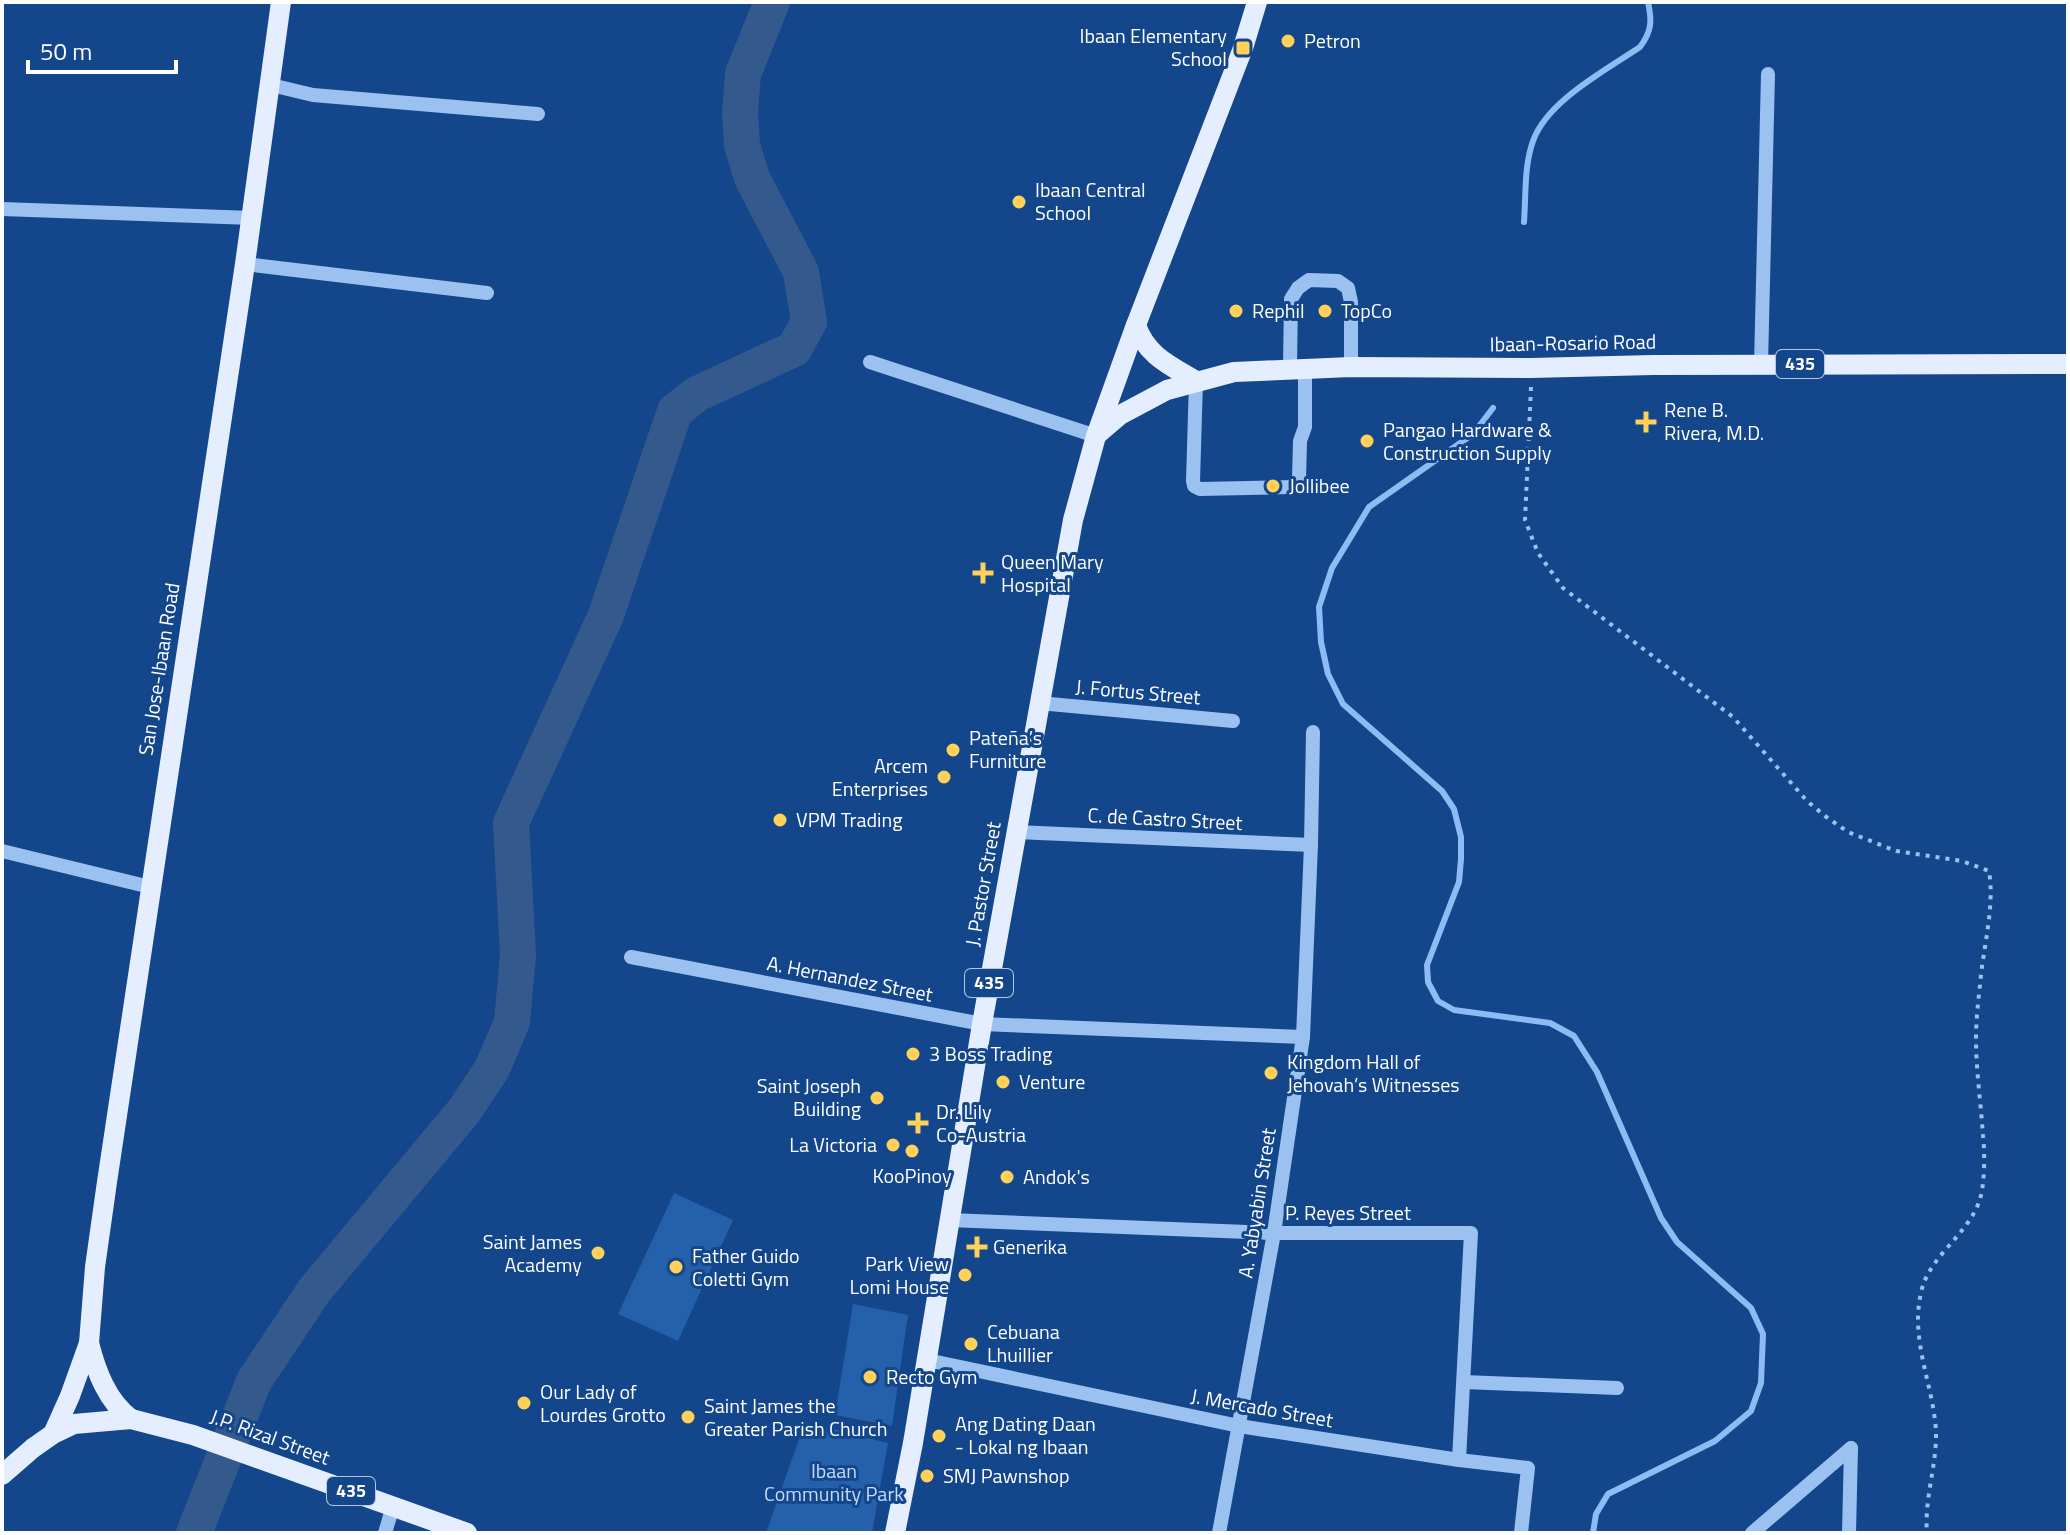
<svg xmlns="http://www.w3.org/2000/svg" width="2070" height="1535" font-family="'Titillium Web',sans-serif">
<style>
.green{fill:#2560aa}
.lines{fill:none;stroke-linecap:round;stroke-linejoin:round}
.stream{stroke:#8dbbf4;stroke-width:6}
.river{stroke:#345a8d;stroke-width:36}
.path{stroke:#9bc1f0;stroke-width:4;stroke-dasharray:4 6;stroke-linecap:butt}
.minor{stroke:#9bc1f0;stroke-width:14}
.major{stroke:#e4eeff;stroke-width:20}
.poi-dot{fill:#ffd15a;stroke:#13468b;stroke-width:3}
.labels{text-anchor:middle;stroke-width:6;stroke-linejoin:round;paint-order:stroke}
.shield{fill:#13468b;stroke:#b8c8dc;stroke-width:2}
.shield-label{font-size:18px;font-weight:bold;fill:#fff}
.poi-label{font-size:20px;fill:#fff;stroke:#13468b;text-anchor:start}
.street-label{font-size:20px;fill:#fff;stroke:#13468b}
.park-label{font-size:20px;fill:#c2dbfc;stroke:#13468b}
</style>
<rect width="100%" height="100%" fill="#13468b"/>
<g class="green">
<polygon points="674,1193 733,1220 678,1341 618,1314"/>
<polygon points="853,1304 908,1315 892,1426 835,1415"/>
<polygon points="805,1422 888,1443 872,1533 766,1533"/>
</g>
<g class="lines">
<g class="stream">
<path d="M1524,222C1526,195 1524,166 1533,141C1547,101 1606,70 1640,47C1652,31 1652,21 1648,2"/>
<polyline points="1493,408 1473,434 1369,507 1332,568 1319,607 1321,642 1328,674 1343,704 1442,791 1454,809 1461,837 1461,859 1459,882 1427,965 1428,982 1438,1001 1454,1010 1550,1023 1574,1036 1597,1072 1661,1218 1677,1242 1751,1308 1763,1334 1761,1383 1751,1411 1715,1441 1608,1494 1596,1514 1593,1533"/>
</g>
<polyline class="river" points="194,1533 254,1381 314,1291 464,1111 492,1069 512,1022 518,955 511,823 606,615 675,411 697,394 794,349 809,322 801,272 752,178 742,145 740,113 743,74 772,2"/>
<path class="path" d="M1531,387L1525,520L1538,553L1563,588L1733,717L1807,801L1825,816L1848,832L1896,851L1962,861L1989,871C1995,908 1983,947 1980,985C1978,1003 1976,1021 1976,1039C1976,1071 1981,1104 1983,1136C1985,1153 1985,1186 1979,1202C1966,1237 1928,1257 1921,1293C1910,1340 1933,1384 1936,1431C1937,1465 1924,1499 1927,1533"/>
<g class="minor">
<polyline points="271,85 313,95 538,114"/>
<polyline points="2,209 252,218"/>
<polyline points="245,264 487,293"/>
<polyline points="870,362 1096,436"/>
<polyline points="1761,365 1768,74"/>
<polyline points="1290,368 1291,299 1298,288 1309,280 1338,281 1348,288 1351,302 1351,367"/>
<polyline points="1196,381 1193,481 1194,486 1200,489 1289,487 1295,485 1299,479 1300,441 1305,427 1305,368"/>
<polyline points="1039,703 1233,721"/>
<polyline points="1016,832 1311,845"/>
<polyline points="2,851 150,887"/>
<polyline points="631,957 982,1024 1303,1037"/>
<polyline points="949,1220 1274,1233 1471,1233 1459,1460"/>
<polyline points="927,1360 1239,1426 1459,1460 1528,1468 1521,1533"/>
<polyline points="1464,1382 1617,1388"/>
<polyline points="385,1533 393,1506"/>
<polyline points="1219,1533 1274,1233 1303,1037 1311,845 1313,732"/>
<polyline points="1752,1533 1851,1448"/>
<polyline points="1849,1533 1851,1448"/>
</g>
<g class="major">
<path d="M1136,325C1146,355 1169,365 1196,381"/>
<polyline points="1099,433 1120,415 1167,390 1234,372 1351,367 1531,368 1653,365 2068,364"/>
<path d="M89,1343C96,1371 107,1401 131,1419"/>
<polyline points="53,1434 70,1396 89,1343 95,1267 107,1182 245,264 281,2"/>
<polyline points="2,1475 33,1448 53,1434 74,1424 131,1419 193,1435 467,1533"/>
<polyline points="895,1533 913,1443 982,1024 1073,520 1096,436 1136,325 1243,48 1257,2"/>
</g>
</g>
<g class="poi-dot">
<circle cx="1288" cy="41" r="8"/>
<rect x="1235" y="40" width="16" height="16" rx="4"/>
<circle cx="1019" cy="202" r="8"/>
<circle cx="1236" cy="311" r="8"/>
<circle cx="1325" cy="311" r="8"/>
<path d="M1642 410h8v8h8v8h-8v8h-8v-8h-8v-8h8z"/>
<circle cx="1367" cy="441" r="8"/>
<circle cx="1273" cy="486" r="8"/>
<path d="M979 561h8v8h8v8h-8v8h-8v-8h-8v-8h8z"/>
<circle cx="953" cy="750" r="8"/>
<circle cx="944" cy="777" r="8"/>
<circle cx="780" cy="820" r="8"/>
<circle cx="913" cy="1054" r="8"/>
<circle cx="1271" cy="1073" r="8"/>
<circle cx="1003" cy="1082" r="8"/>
<circle cx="877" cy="1098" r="8"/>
<path d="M914 1111h8v8h8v8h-8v8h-8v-8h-8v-8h8z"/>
<circle cx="893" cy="1145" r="8"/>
<circle cx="912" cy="1151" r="8"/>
<circle cx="1007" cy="1177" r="8"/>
<path d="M973 1235h8v8h8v8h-8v8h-8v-8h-8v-8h8z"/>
<circle cx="598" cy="1253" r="8"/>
<circle cx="676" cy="1267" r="8"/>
<circle cx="965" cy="1275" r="8"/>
<circle cx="971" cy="1344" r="8"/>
<circle cx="870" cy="1377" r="8"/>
<circle cx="524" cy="1403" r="8"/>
<circle cx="688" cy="1417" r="8"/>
<circle cx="939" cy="1436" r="8"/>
<circle cx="927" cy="1476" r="8"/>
</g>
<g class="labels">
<g class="shield">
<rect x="1776" y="350" width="48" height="28" rx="6"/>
<rect x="965" y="969" width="48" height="28" rx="6"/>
<rect x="327" y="1477" width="48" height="28" rx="6"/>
</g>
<g class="shield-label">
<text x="1800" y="370">435</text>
<text x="989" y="989">435</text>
<text x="351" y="1497">435</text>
</g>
<g class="poi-label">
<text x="1227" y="43" text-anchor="end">Ibaan Elementary<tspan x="1227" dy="23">School</tspan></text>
<text x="1304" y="48">Petron</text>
<text x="1035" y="197">Ibaan Central<tspan x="1035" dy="23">School</tspan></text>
<text x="1252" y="318">Rephil</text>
<text x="1341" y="318">TopCo</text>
<text x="1664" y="417">Rene B.<tspan x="1664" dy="23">Rivera, M.D.</tspan></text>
<text x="1383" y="437">Pangao Hardware &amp;<tspan x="1383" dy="23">Construction Supply</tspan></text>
<text x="1289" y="493">Jollibee</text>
<text x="1001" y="569">Queen Mary<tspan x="1001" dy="23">Hospital</tspan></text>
<text x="969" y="745">Pateña’s<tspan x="969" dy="23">Furniture</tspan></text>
<text x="928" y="773" text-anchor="end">Arcem<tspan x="928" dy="23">Enterprises</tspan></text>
<text x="796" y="827">VPM Trading</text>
<text x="929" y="1061">3 Boss Trading</text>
<text x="1287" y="1069">Kingdom Hall of<tspan x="1287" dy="23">Jehovah’s Witnesses</tspan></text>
<text x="1019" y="1089">Venture</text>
<text x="861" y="1093" text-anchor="end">Saint Joseph<tspan x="861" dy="23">Building</tspan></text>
<text x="936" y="1119">Dr. Lily<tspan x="936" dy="23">Co-Austria</tspan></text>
<text x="877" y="1152" text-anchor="end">La Victoria</text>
<text x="912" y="1183" text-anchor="middle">KooPinoy</text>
<text x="1023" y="1184">Andok's</text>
<text x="582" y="1249" text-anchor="end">Saint James<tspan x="582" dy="23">Academy</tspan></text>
<text x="993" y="1254">Generika</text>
<text x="692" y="1263">Father Guido<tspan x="692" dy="23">Coletti Gym</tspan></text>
<text x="949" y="1271" text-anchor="end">Park View<tspan x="949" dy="23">Lomi House</tspan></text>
<text x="987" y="1339">Cebuana<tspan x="987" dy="23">Lhuillier</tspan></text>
<text x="886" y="1384">Recto Gym</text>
<text x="540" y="1399">Our Lady of<tspan x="540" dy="23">Lourdes Grotto</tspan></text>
<text x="704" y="1413">Saint James the<tspan x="704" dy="23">Greater Parish Church</tspan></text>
<text x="955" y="1431">Ang Dating Daan<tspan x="955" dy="23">- Lokal ng Ibaan</tspan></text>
<text x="943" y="1483">SMJ Pawnshop</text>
</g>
<g class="street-label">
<text transform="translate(1573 343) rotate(-1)" y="7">Ibaan-Rosario Road</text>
<text transform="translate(159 669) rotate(-81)" y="7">San Jose-Ibaan Road</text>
<text transform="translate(1138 692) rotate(5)" y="7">J. Fortus Street</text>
<text transform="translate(1165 819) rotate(3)" y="7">C. de Castro Street</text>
<text transform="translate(983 884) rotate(-80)" y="7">J. Pastor Street</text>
<text transform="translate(850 979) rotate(11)" y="7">A. Hernandez Street</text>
<text transform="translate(1257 1203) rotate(-81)" y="7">A. Yabyabin Street</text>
<text x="1348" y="1220">P. Reyes Street</text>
<text transform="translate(1262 1408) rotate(10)" y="7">J. Mercado Street</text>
<text transform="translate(270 1437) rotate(20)" y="7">J.P. Rizal Street</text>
</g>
<g class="park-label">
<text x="834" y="1478">Ibaan<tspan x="834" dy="23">Community Park</tspan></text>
</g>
</g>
<rect width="2070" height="1535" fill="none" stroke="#ffffff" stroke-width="8"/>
<path d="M28 60v12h148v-12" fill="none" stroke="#ffffff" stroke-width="4"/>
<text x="40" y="60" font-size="24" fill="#ffffff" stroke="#13468b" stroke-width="6" paint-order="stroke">50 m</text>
</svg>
